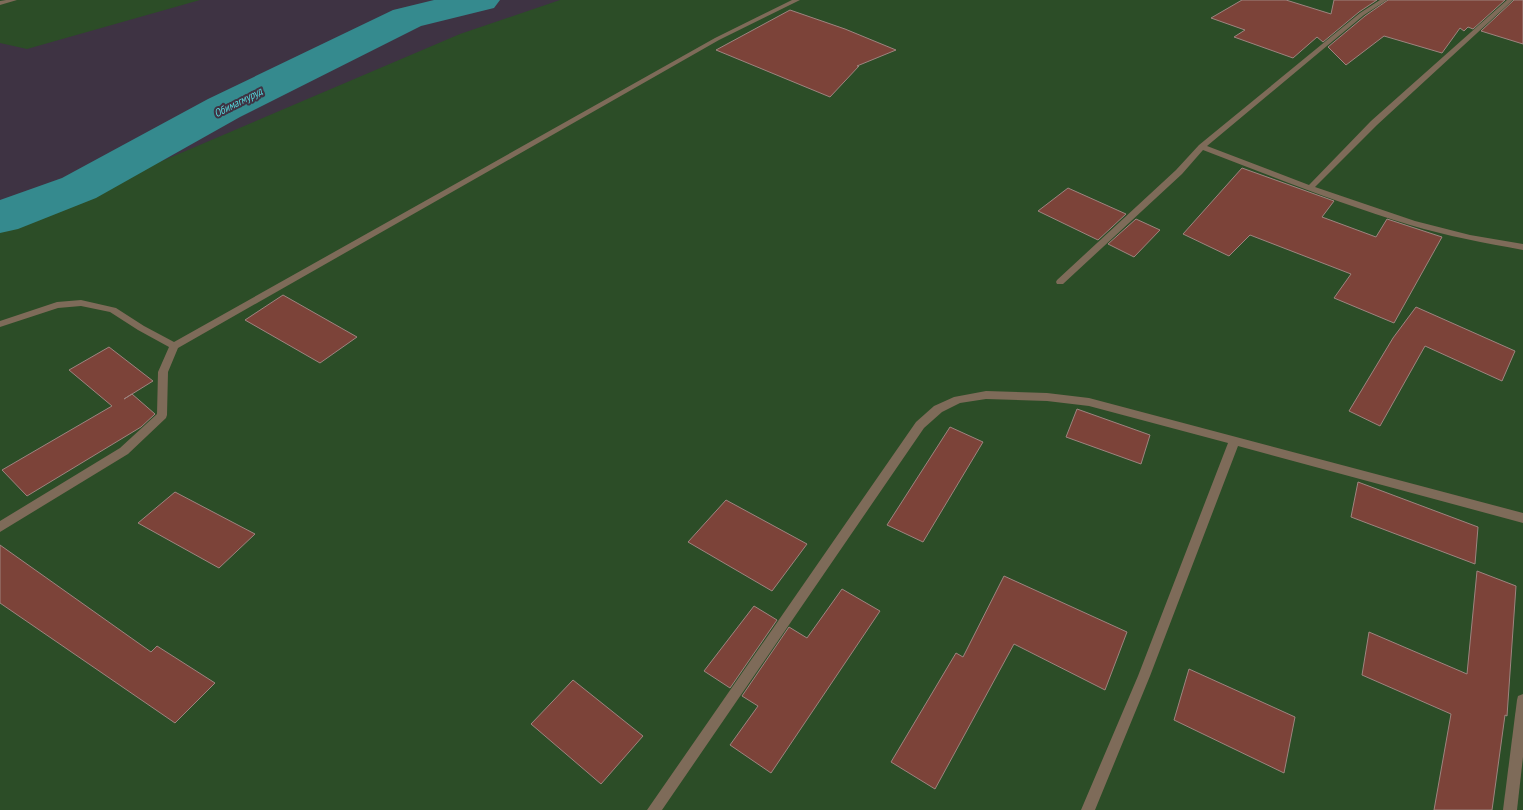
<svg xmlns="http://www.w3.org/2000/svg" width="1523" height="810" font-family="'PT Sans Narrow',sans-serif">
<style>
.green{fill:#2c4d27}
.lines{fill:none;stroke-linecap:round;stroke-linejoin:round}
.river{fill:#358a8e;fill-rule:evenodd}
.building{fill:#7c4339;stroke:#9d847f}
.minor{fill:#7e6b59;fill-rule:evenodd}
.labels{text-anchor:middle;stroke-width:4;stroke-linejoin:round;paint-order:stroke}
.far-water-label{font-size:11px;font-style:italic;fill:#55d4d8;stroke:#3e3343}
</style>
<rect width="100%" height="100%" fill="#3e3343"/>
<g class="green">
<polygon points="0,0 200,0 27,49 0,43"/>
<polygon points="560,0 1523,0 1523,810 0,810 0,230 460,34"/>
</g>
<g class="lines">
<polygon class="river" points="434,0 500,0 494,8 421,26 240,117 96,198 18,229 0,233 0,200 62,178 208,99 393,10"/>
</g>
<g class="building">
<polygon points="1242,0 1286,0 1331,14 1334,0 1377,0 1359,12 1323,42 1317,37 1293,58 1234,37 1245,30 1211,18"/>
<polygon points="1388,0 1505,0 1473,29 1468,27 1464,31 1460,28 1442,53 1384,36 1346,65 1328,47 1365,16"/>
<polygon points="1514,0 1523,0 1523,44 1481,31"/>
<polygon points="790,10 845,29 896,50 857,66 859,66 830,97 716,50"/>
<polygon points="1242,168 1334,201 1322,217 1376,237 1387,219 1442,237 1394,323 1334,298 1351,274 1250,235 1229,256 1183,234"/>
<polygon points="1068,188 1126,214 1098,240 1038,211"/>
<polygon points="1136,219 1160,230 1134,257 1108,244"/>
<polygon points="283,295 357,337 320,363 245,320"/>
<polygon points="1416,307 1515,351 1502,381 1425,346 1380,426 1349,411 1393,338"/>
<polygon points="109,347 153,381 124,399 132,394 155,414 141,427 27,496 2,470 112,406 69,370"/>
<polygon points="1077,409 1150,435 1141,464 1066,437"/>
<polygon points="950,427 983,442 923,542 887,525"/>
<polygon points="1358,482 1478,527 1475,564 1351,517"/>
<polygon points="175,492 255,534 219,568 138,523"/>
<polygon points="726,500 807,544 772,591 688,542"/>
<polygon points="0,545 151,652 157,646 215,683 175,723 0,603"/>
<polygon points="1477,571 1516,586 1507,716 1505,715 1492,810 1434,810 1451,714 1362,675 1369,632 1467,674"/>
<polygon points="1004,576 1127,632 1105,690 1014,644 935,789 891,762 956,653 963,657"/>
<polygon points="842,589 880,611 771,773 730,745 758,706 742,696 789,627 807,638"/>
<polygon points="754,606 777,620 730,688 704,671"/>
<polygon points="1189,669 1295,717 1284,773 1174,720"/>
<polygon points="573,680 643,736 601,784 531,724"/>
</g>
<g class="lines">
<g class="minor">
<polygon points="6,0 17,0 0,5 0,1"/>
<polygon points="792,0 800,0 719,40 178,348 168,372 167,415 166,418 128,454 0,532 0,521 120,448 157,414 158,372 169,347 138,330 110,312 81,306 58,308 0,327 0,321 57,302 81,300 116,308 144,326 174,342 715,38"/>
<path d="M1380,0H1387L1364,15L1207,146L1309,185L1371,121L1507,0H1513L1377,125L1315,187L1415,221L1470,235L1523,244V250C1485,243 1447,236 1410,225C1340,204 1271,176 1203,150L1182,174L1063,284H1057L1056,282L1057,280L1176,170L1199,145L1360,13Z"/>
<polygon points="986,391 1047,393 1089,398 1523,513 1523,523 1238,446 1150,676 1095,810 1081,810 1138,676 1228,443 1089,406 1047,401 986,399 960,403 942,412 924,428 662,810 647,810 916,422 934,406 954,397"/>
<polygon points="1523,694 1523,757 1517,810 1503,810 1517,700 1518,696"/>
</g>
</g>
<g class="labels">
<g class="far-water-label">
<text transform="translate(238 102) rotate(-27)" y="4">Обимагмуруд</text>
</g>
</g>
</svg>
